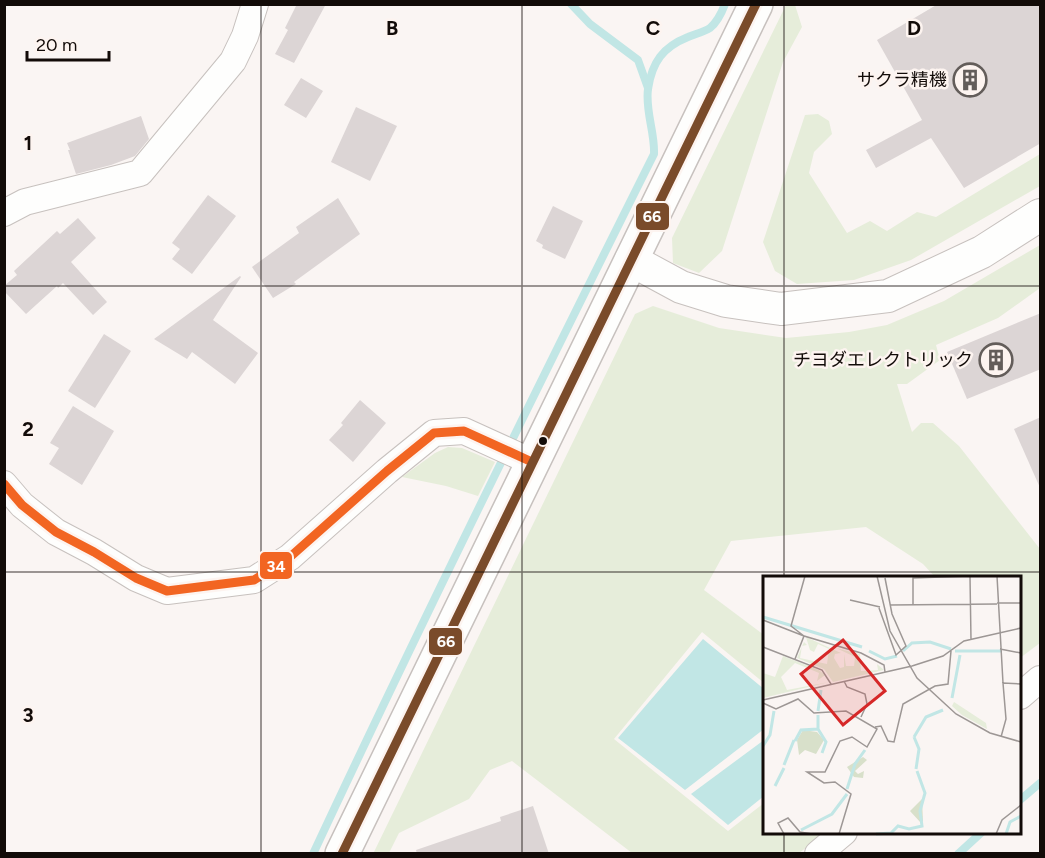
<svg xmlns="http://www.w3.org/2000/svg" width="1045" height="858" font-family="Figtree,'Noto Sans JP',sans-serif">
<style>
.green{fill:#e6edda}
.water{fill:#c1e6e5}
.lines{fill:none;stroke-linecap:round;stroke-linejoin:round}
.stream{stroke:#c1e6e5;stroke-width:8}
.building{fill:#dcd5d5}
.minor-casing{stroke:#c7c1be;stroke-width:28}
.tertiary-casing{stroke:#c7c1be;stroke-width:34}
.trunk-casing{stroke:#c7c1be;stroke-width:36}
.minor{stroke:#fefefd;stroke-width:26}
.tertiary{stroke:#fefefd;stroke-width:32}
.trunk{stroke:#fefefd;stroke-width:33}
.bus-1-casing{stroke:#fdf4f0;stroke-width:14}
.bus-2-casing{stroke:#fdf4f0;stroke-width:14}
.bus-1{stroke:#f26522;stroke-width:9}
.bus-2{stroke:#7a4b2a;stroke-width:9}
.grid{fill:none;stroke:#120b08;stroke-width:1.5;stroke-opacity:0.55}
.bus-dot{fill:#120b08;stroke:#fdf4f0;stroke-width:2}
.labels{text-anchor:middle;stroke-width:5;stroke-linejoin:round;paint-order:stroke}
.poi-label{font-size:18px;fill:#120b08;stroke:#fdf4f0;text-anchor:end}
.inset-river{fill:none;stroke:#c1e6e5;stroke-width:3}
.inset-road{fill:none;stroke:#9d9795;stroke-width:1.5}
.view{fill:#d62828;fill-opacity:0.15;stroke:#d62828;stroke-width:3}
.inset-edge{fill:none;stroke:#120b08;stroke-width:3}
.grid-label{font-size:20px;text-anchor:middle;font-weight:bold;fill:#120b08;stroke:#fdf4f0;stroke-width:5;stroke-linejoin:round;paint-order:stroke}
.line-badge{stroke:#fdf4f0;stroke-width:2}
.badge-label{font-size:16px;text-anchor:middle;font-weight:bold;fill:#fff}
</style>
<rect width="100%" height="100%" fill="#faf5f3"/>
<g class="green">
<polygon points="786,5 795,5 802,27 783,62 722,251 699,273 673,263 672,238"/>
<polygon points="818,114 829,121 832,134 814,152 809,173 847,233 870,221 887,231 917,212 936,217 1040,154 1040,186 911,260 854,280 797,284 775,271 763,242 805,115"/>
<polygon points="1040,245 1040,288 998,318 936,345 940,360 907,384 897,384 912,432 921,423 933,423 959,446 1040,549 1040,643 1020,658 1020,578 935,577 923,564 866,527 731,541 704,590 764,635 764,683 702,632 614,739 728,831 764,803 764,832 826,833 799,853 632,853 512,761 490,770 469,799 399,833 389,853 373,854 635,314 653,306 719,328 786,338 849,332 887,325 944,301"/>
<polygon points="448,447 462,448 495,462 478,496 446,486 402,477 435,453"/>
</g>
<g class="water">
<polygon points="703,639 764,689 764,708 763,711 764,712 764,729 685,790 618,738"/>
<polygon points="764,740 764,796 728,825 691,794"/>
</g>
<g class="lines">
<g class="stream">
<polyline points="571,4 590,24 638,60 648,88"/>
<polyline points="1020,800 1040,783"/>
<path d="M313,854C423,618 538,386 654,154C655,132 645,111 648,89C652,62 663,47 688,37C695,34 704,32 710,28C716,23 722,12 725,4"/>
<polyline points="958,854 982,832"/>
</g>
</g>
<g class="building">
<polygon points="297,4 326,4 294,63 275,54 288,30 285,28"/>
<polygon points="938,4 1041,4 1041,143 964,188 931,138 876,168 866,150 922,120 877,40"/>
<polygon points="301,78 323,91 306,118 284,105"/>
<polygon points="356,107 397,126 370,181 331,162"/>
<polygon points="141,116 149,139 135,156 111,165 76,174 68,150 70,150 67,143"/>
<polygon points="208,195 236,216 192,274 172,259 180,249 172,243"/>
<polygon points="338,198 360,234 294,282 296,284 273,298 252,267 299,233 296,227"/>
<polygon points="553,206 583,221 565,259 542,248 543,245 536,241"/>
<polygon points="78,218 96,238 71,262 107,302 93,315 63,283 58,288 57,286 26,314 4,291 4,286 17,275 14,271 57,231 60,234"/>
<polygon points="240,276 241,277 213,320 258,353 235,384 192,352 187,359 154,339"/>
<polygon points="1041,313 1041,369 967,399 947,352"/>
<polygon points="104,334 131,351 95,408 68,391"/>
<polygon points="360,400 386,423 353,462 329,440 343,425 341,423"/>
<polygon points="73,406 114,431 82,485 49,464 59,448 50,443"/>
<polygon points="1041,417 1041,490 1014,429"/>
<polygon points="533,806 549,854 417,854 416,850 501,821 500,817"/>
</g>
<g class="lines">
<g class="minor-casing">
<g id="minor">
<polyline points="4,213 25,202 140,173 233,61 245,36 255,4"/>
<polyline points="4,484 22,505 56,532 94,552 136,578 167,591 254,580 290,557 387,471 434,433 464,431 532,462"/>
<polyline points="1020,696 1040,679"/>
<polyline points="818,854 844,832"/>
</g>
</g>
<g class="tertiary-casing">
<polyline id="tertiary" points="631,260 681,287 726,301 781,309 888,296 982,252 1040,215"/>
</g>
<g class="trunk-casing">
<polyline id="trunk" points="342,854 756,4"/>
</g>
<use href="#minor" class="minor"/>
<use href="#tertiary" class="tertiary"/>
<use href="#trunk" class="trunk"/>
<g class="bus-1-casing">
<polyline id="bus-1" points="4,484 22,505 56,532 94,552 136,578 167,591 254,580 290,557 387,471 434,433 464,431 532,462"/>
</g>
<g class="bus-2-casing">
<polyline id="bus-2" points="342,854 756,4"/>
</g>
<use href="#bus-1" class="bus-1"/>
<use href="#bus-2" class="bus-2"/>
</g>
<path class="grid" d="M261,4V854M522,4V854M784,4V578M4,286H1040M4,572H1040M784,832V854"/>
<defs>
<g id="building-ring" transform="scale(1.725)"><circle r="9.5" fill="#fdf4f0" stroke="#635d5a" stroke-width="1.5"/><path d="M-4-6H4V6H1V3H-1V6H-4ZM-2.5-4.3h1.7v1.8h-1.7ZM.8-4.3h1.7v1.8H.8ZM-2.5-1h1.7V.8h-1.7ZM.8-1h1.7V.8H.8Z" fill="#635d5a"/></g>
</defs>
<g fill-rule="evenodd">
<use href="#building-ring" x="970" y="80"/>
<use href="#building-ring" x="996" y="360"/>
</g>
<circle class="bus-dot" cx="543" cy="441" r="5"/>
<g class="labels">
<g class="poi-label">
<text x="947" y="86">サクラ精機</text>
<text x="973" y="366">チヨダエレクトリック</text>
</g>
</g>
<g transform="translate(763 576)">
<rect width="258" height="258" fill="#faf5f3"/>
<path d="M43,61L78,77L72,78L71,82L77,92L81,91V78L83,90H91L92,81L73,72L97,78L98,95L115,94L114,88L121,94L70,106L61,93L34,82L41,66L44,69L39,70L37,82L64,88L66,73L55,68L51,76L47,74ZM20,80L56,94L62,99L54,105L56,97L32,87L18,101L24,114L66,106L0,122V97L12,101ZM191,126L223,147L224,153L199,139L189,130Z" fill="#e6edda"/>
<path d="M40,154L54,156L61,164L53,178L42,174L36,179L34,164ZM100,181L104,184L92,195L95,198L101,195L100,202L91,201L84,191ZM159,223L160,245L158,247L147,235Z" fill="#d8e0ca"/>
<path class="inset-river" d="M0,41L99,71M106,75L122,83L134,80M140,75L149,67L167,66L188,73M192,75H238M189,122L197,79M55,135L58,114M55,153L63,166L59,177M151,161L163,141L180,134M151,161L156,173L153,193M32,165L38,154L55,153V139M0,170L7,159L11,135M21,189L31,164M12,210L21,192M84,213L92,188L102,174M38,254L69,238L84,218M113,258L128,257L135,250L146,253L159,250L157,235L162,217L154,195M243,258L247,246L258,240"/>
<path class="inset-road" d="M114,0L127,55L154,102L193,138L227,157L258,166M234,0L240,107M207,1L208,64M87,24L117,31M234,27H258M127,29L234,28M150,29V2L207,0M116,32L133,79L143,70L129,38L122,2M0,44L41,60L28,50L42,0M0,71L59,94L68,108M237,73L258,77M32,83L41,60L98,77L121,89L122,96M149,90L180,80L201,65L258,52M81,105L84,111L102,118L104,128L98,141M0,124L149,90M0,127L13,133L35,123L51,137L83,135L114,153L104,171L89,161L77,165L62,196H44L61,207L72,206L88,218L76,258M112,151L118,150L125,165L131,166L140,128L172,110L185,108L188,75M238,161L243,143L240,107L258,108M21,258L15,247L25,242L37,256L49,258M233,258L239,244L258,229"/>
<path class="view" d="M80,64L122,115L80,149L38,98Z"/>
<rect width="258" height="258" class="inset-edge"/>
</g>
<g class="grid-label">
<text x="392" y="35">B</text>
<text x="653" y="35">C</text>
<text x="914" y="35">D</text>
<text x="28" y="150">1</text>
<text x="28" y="436">2</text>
<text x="28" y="722">3</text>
</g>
<g class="line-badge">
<rect x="635" y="202" width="35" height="29" rx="6" fill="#7a4b2a"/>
<rect x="259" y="551" width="34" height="29" rx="6" fill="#f26522"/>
<rect x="428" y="627" width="35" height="29" rx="6" fill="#7a4b2a"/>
</g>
<g class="badge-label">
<text x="652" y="222">66</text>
<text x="276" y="572">34</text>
<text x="446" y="647">66</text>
</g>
<rect width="1045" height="858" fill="none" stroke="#120b08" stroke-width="12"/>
<path d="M27 51v9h82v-9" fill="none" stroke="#120b08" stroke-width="3"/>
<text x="36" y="51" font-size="18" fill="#120b08" stroke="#fdf4f0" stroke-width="4.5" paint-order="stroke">20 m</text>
</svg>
